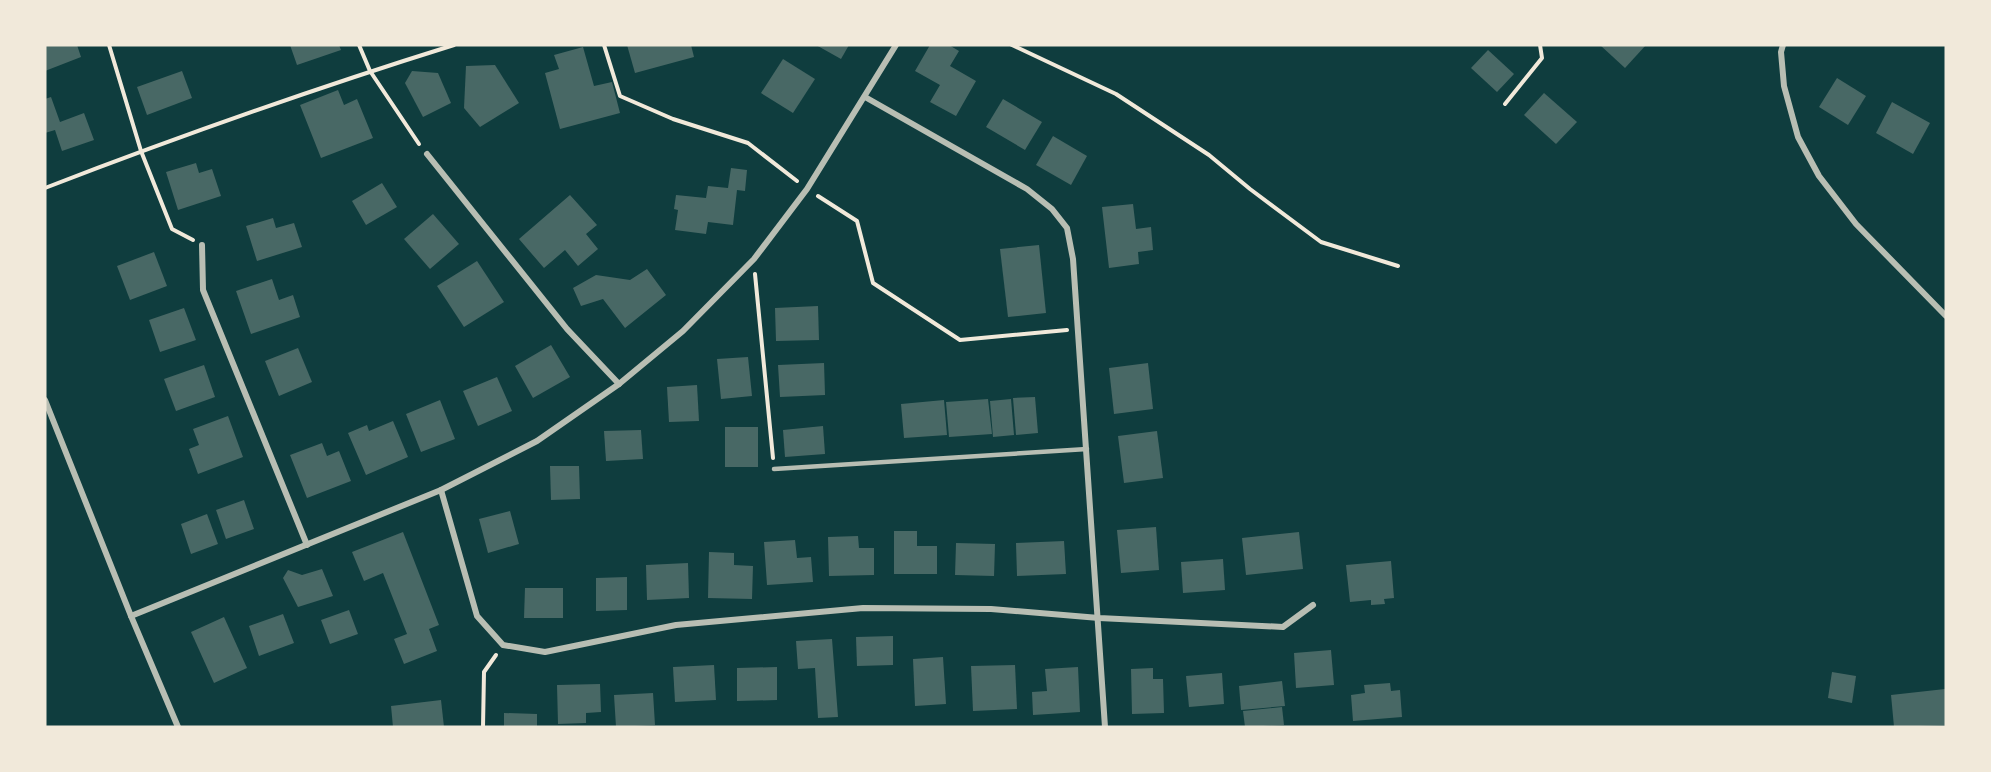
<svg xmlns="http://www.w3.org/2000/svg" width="1991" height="772" font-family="Helvetica,sans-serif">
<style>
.building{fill:#486865}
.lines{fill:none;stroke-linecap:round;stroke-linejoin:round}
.path{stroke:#f1e9da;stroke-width:4}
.service{stroke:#b8beb3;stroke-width:4.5}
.minor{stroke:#b8beb3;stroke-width:6}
</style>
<rect width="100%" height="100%" fill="#0f3d3e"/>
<g class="building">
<polygon points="45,45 77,45 81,57 45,71"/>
<polygon points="290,45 339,45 341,50 297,65"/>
<polygon points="627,45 691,45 694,57 635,73"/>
<polygon points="816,45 849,45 841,59"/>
<polygon points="930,45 949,45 959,51 950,66 976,81 956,116 930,102 940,85 915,71"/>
<polygon points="1600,45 1646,45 1625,68"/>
<polygon points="583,47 594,86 612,82 620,113 560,129 545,73 559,69 554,55"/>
<polygon points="1488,50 1514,74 1497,92 1471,68"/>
<polygon points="783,59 815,79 793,113 761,93"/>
<polygon points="495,65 519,103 480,127 464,108 466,66"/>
<polygon points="182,71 192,98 147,115 137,87"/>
<polygon points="412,71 438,73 451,103 423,117 405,83"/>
<polygon points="1837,78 1866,96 1848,125 1819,107"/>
<polygon points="338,90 344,105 357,99 373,138 321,158 300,105"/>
<polygon points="1544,93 1577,122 1556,144 1524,115"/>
<polygon points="51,97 60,122 84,113 94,140 62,151 55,130 45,133 45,99"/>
<polygon points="1003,99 1042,122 1025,150 986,127"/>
<polygon points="1892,102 1930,123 1913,154 1876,133"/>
<polygon points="1053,136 1087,156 1071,185 1036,165"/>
<polygon points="196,163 199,173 212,169 221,196 178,210 166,172"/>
<polygon points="731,168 747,170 745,191 737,190 733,225 708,222 706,234 675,230 678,210 674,209 676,195 706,198 708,186 728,188"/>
<polygon points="382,183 397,207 366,225 352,201"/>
<polygon points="570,195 597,225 586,234 598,249 578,266 565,250 544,268 519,239"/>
<polygon points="1133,204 1136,229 1151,227 1153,250 1138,252 1139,264 1109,268 1102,207"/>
<polygon points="433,214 459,244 430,269 404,239"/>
<polygon points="273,218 276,228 294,223 302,247 257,261 246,226"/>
<polygon points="1039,245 1046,313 1008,317 1000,249"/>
<polygon points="154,252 167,286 130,300 117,266"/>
<polygon points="477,261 504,302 464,327 437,286"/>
<polygon points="647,269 666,295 625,328 603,299 581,306 573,288 596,275 630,280"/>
<polygon points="272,279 279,300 293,295 300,317 251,334 236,291"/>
<polygon points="818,306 819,340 776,341 775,308"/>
<polygon points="184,308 196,340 160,352 149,320"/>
<polygon points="551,345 570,377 533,398 515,366"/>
<polygon points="298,348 312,382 279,396 265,361"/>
<polygon points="748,357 752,396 721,399 717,359"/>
<polygon points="824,363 825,395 780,397 778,365"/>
<polygon points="1148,363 1153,409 1114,414 1109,368"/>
<polygon points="204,365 215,397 176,411 164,379"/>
<polygon points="497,377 512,411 478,426 463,391"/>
<polygon points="697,385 699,421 669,422 667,387"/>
<polygon points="1035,397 1038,433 1016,435 1013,398"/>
<polygon points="988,399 992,434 949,437 946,402"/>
<polygon points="1011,399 1014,435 993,437 990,401"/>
<polygon points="440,400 455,439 421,452 406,414"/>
<polygon points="944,400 947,435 904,438 901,404"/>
<polygon points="228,416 243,457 198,474 189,449 199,445 193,429"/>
<polygon points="393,421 408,457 366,475 348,433 367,425 369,431"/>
<polygon points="823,426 825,454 785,457 783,430"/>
<rect x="725" y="427" width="33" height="40"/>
<polygon points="641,430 643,459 606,461 604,431"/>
<polygon points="1157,431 1163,478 1124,483 1118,436"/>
<polygon points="322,443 327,456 339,451 351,481 307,498 290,455"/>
<polygon points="550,466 579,466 580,499 551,500"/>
<polygon points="244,500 254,529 226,539 216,510"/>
<polygon points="510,511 519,544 488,553 479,519"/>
<polygon points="207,514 218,544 191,554 181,524"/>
<polygon points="1156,527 1159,570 1121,573 1117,530"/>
<polygon points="894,531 917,531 917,546 937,546 937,574 894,574"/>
<polygon points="403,532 439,625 429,629 437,651 404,664 394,639 407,634 383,573 364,581 352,552"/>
<polygon points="1299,532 1303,569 1246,575 1242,538"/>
<polygon points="858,536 859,548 874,548 874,575 829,576 828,537"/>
<polygon points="795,540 797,558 811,557 813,582 767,585 764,542"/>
<polygon points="1064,541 1066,574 1017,576 1016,543"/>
<polygon points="956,543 995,544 994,576 955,575"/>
<polygon points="709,552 734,553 734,565 753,566 752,599 708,598"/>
<polygon points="1223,559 1225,590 1183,593 1181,562"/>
<polygon points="1391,561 1394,598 1384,599 1385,604 1371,605 1371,600 1350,602 1346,565"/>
<polygon points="688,563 689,598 647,600 646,565"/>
<polygon points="322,569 333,596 298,607 283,578 288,570 302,575"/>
<polygon points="627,577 627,610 596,611 596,578"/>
<polygon points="525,588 563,588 563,618 524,618"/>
<polygon points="349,610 358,634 330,644 321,620"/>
<polygon points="283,614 294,643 259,656 249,626"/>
<polygon points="224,617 247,668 214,683 191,632"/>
<polygon points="893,636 893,665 857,666 856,637"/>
<polygon points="832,639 838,717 818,718 815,668 798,669 796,641"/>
<polygon points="1331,650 1334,685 1296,688 1294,653"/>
<polygon points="943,657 946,704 915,706 913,659"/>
<polygon points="714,665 716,700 675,702 673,667"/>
<polygon points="1015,665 1017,709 973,711 971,666"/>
<polygon points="777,667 777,700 737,701 737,668"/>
<polygon points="1078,667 1080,712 1033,715 1032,692 1047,691 1045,669"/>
<polygon points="1153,668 1153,679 1163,679 1164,713 1132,714 1131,669"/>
<polygon points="1832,672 1856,676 1852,703 1828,698"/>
<polygon points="1222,673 1224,704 1189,707 1186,676"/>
<polygon points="1282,681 1285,706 1241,710 1239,686"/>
<polygon points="1390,683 1391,691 1400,690 1402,717 1353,721 1351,695 1365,693 1364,685"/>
<polygon points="600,684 601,712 586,713 586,723 558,724 557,685"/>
<polygon points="1945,689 1946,725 1894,727 1891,695"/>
<polygon points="653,693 655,725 616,727 614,695"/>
<polygon points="441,700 444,727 393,727 391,706"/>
<polygon points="1282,707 1284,725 1245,727 1243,711"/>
<polygon points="504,713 537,714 537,727 504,727"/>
</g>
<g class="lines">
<g class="path">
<polyline points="109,45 141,151 172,229 193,240"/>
<polyline points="359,45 370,71 419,144"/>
<polyline points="604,45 620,96 673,119 748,143 797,181"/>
<polyline points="1012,45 1116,94 1209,155 1250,189 1321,242 1398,266"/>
<polyline points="1505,104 1542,58 1540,45"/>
<path d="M45,188C180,136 316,88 454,45"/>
<polyline points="818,196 857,221 873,283 960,340 1067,330"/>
<polyline points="755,274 773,458"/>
<polyline points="483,727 484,672 496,655"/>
</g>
<polyline class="service" points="774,469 1087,449"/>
<g class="minor">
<polyline points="1783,45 1781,52 1784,86 1798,137 1819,176 1856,224 1946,316"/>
<polyline points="865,97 1027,189 1052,209 1067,228 1073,259 1105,727"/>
<polyline points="427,154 567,329 619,384"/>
<polyline points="202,245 203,290 307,545"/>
<polyline points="45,400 131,616 178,727"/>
<polyline points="441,490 477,616 503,645 545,652 676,625 863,608 991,609 1099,618 1283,627 1313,605"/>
<polyline points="131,616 441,490 537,441 619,384 683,331 754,259 807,189 896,45"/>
</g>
</g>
<rect width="1991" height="772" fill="none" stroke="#f1e9da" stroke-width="93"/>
</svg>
